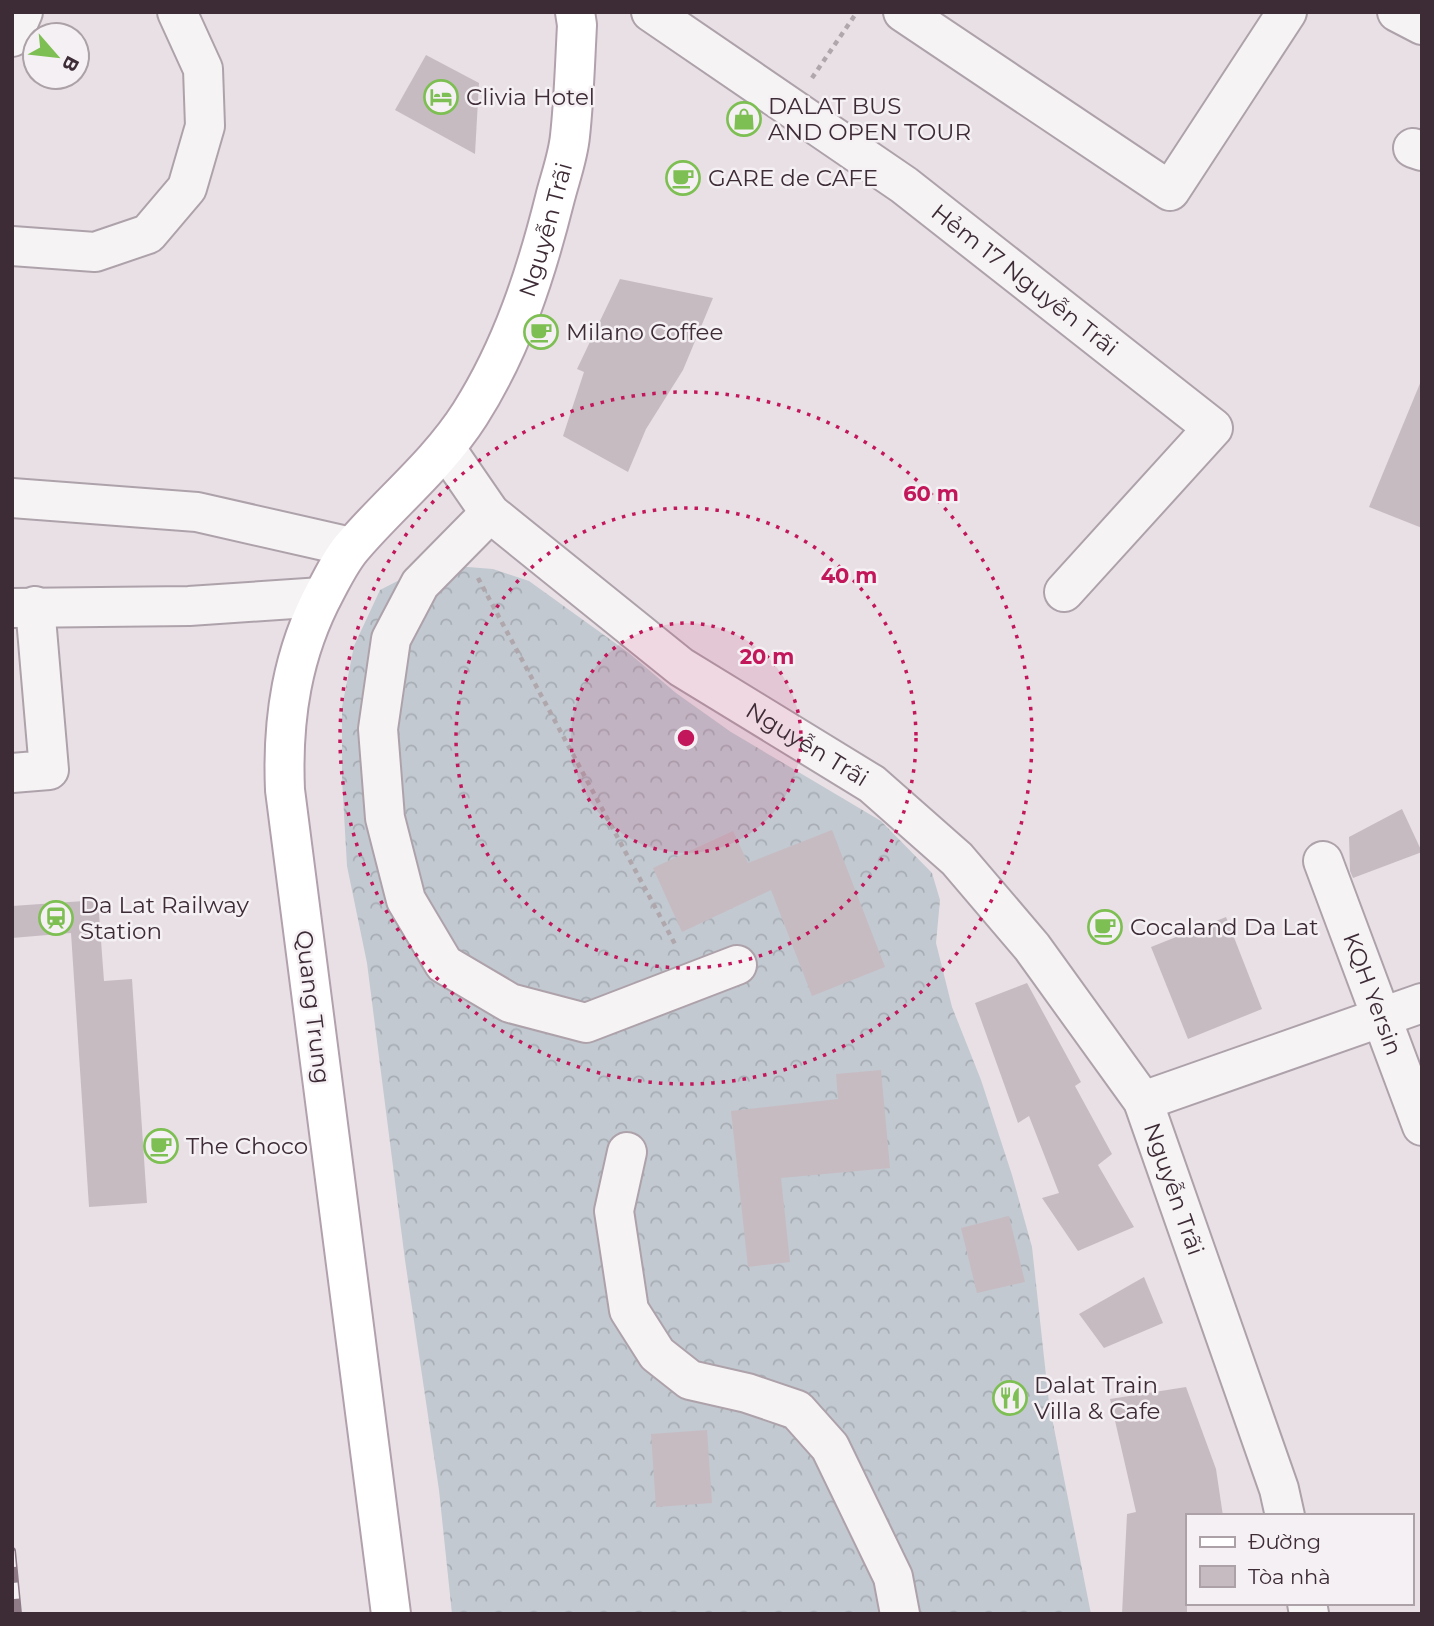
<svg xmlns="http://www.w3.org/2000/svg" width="1434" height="1626" font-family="Montserrat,sans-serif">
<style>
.forest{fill:url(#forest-crowns)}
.building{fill:#c7bbc2}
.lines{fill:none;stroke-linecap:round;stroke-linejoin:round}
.minor-casing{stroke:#aea2aa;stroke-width:42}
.major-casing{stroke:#b2a1ac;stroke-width:42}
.path{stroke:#b0a7ac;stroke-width:4.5;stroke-dasharray:5 5;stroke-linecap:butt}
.minor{stroke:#f6f3f5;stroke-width:38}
.major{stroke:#fff;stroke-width:38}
.rail-casing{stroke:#8f7b88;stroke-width:8}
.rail{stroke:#f5f0f3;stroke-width:5;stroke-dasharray:16;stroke-linecap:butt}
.ring{fill:none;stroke:#c2185b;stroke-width:3.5;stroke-dasharray:3.5 7}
.labels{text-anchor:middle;stroke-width:5;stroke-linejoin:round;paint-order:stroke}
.poi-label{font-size:23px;fill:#3d2b36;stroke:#f5f0f3;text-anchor:start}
.street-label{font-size:23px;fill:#3d2b36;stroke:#f5f0f3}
.centre{fill:#c2185b;stroke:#f5f0f3;stroke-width:3.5}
.ring-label{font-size:21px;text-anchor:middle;font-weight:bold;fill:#c2185b;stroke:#f5f0f3;stroke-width:5;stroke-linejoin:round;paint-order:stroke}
</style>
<defs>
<pattern id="forest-crowns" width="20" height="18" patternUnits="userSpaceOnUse" patternTransform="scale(1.75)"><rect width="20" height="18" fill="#c2c9d1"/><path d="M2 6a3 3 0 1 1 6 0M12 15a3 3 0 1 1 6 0" fill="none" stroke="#a8adb4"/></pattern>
</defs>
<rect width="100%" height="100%" fill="#e8e0e5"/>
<polygon class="forest" points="455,566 493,569 529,581 629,653 676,693 731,732 881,821 932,873 940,900 936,943 952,1007 981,1080 1012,1175 1032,1247 1049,1403 1091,1614 452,1614 439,1490 405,1260 367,963 347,866 342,779 342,707 354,646 380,590 419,570"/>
<g class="building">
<polygon points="426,55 479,83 475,154 395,110"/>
<polygon points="620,279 713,298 683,370 646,429 628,472 563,436 584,372 577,369"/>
<polygon points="1421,381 1422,382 1422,528 1369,507"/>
<polygon points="1402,809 1422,852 1353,878 1350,871 1349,837"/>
<polygon points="832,830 885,967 812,996 771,890 682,932 653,868 733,831 748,863"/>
<polygon points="98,900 104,981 132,979 147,1203 89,1207 71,933 12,938 12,906"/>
<polygon points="1226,917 1262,1009 1188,1039 1151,947"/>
<polygon points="1027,983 1081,1082 1075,1086 1112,1154 1098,1165 1134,1227 1078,1251 1042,1198 1059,1193 1029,1116 1018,1123 975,1003"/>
<polygon points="881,1070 890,1168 781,1178 790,1262 748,1267 731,1111 838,1099 836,1074"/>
<polygon points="1009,1216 1025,1282 977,1293 961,1228"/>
<polygon points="1144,1277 1163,1323 1104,1348 1079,1314"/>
<polygon points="1186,1387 1216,1469 1223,1516 1187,1516 1187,1614 1122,1614 1127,1514 1136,1512 1110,1399"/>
<polygon points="707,1430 712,1503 656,1507 651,1434"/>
</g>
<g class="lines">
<g class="minor-casing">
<g id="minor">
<path id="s1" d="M651,12L904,185L1213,428L1064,592"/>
<polyline points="903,12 1170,191 1287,12"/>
<polyline points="1397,12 1422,25"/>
<polyline points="12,37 23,12"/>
<polyline points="1413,148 1422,151"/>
<polyline points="12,246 95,252 148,234 187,188 205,126 203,69 177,12"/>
<path id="s2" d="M446,449L490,513L681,667L872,784L957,859L1032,947L1143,1101L1279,1489L1285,1516"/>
<polyline points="12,498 197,512 351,547"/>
<polyline points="490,513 420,584 391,639 378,729 385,818 406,900 444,964 510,1003 586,1023 737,965"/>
<polyline points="12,608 189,606 322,597"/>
<polyline points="12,773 49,770 35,606"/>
<path id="s3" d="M1323,861L1422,1126"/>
<polyline points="1143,1101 1422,1003"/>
<polyline points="627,1152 614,1211 629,1310 657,1354 690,1380 747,1393 797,1410 830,1447 893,1577 900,1614"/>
<polyline points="1307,1603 1309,1614"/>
</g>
</g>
<g class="major-casing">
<g id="major">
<path id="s4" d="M391,1614L285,790C282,719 292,653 326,590C334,575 342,558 354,545C392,501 438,464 470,414C512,348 536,274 555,198C560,178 568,157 570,136C574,100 575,62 577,25L575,12"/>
</g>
</g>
<g class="path">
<polyline points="812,78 857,12"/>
<polyline points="478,578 676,946"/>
</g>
<use href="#minor" class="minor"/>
<use href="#major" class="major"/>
<g class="rail-casing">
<polyline id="rail" points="12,1551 18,1614"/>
</g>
<use href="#rail" class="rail"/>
</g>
<circle cx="686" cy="738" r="115" fill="#c2185b" fill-opacity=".12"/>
<g class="ring">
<circle cx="686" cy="738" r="115"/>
<circle cx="686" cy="738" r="230"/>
<circle cx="686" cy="738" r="346"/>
</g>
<defs>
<g id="hotel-ring" transform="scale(1.75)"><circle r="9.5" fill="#f5f0f3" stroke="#7dbf52" stroke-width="1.5"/><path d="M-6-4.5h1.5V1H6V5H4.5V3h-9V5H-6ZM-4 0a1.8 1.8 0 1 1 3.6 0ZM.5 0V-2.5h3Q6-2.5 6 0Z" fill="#7dbf52"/></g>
<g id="shop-ring" transform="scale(1.75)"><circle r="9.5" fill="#f5f0f3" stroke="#7dbf52" stroke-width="1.5"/><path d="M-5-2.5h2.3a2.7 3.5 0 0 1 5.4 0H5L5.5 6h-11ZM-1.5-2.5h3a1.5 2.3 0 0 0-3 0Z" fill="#7dbf52"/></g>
<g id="cafe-ring" transform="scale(1.75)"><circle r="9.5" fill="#f5f0f3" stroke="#7dbf52" stroke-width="1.5"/><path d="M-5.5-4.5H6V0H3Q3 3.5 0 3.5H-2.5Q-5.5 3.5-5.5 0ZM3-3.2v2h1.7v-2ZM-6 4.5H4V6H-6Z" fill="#7dbf52"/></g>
<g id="station-ring" transform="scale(1.75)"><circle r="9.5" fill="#f5f0f3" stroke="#7dbf52" stroke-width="1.5"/><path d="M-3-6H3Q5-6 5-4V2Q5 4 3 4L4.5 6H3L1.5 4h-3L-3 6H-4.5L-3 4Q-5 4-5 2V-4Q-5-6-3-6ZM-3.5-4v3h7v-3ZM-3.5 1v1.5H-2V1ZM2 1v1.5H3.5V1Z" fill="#7dbf52"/></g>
<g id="restaurant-ring" transform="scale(1.75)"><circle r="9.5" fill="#f5f0f3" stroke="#7dbf52" stroke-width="1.5"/><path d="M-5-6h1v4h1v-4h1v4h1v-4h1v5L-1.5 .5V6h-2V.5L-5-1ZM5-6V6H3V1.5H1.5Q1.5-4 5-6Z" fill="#7dbf52"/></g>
</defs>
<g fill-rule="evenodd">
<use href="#hotel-ring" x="441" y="97"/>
<use href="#shop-ring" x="744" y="119"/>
<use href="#cafe-ring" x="683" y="178"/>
<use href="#cafe-ring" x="541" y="332"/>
<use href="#station-ring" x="56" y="918"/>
<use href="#cafe-ring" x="1105" y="927"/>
<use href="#cafe-ring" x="161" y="1146"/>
<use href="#restaurant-ring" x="1010" y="1398"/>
</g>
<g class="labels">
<g class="poi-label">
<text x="466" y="105">Clivia Hotel</text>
<text x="768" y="114">DALAT BUS<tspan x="768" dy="26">AND OPEN TOUR</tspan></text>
<text x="708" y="186">GARE de CAFE</text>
<text x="566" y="340">Milano Coffee</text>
<text x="80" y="913">Da Lat Railway<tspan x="80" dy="26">Station</tspan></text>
<text x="1130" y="935">Cocaland Da Lat</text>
<text x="186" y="1154">The Choco</text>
<text x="1034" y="1393">Dalat Train<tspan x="1034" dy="26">Villa &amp; Cafe</tspan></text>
</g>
<g class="street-label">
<text dy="8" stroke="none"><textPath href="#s4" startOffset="1466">Nguyễn Trãi</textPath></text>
<text dy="8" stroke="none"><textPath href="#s1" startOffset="460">Hẻm 17 Nguyễn Trãi</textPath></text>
<text dy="8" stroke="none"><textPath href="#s2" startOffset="471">Nguyễn Trãi</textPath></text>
<text dy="8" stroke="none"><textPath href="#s3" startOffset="142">KQH Yersin</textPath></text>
<text transform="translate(313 1007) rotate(83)" y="8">Quang Trung</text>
<text dy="8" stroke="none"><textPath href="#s2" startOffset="1059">Nguyễn Trãi</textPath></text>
</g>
</g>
<circle cx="686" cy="738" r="10" class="centre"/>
<g class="ring-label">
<text x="931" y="501">60 m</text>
<text x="849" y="583">40 m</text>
<text x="767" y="664">20 m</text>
</g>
<rect width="1434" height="1626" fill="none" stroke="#3d2b36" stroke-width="28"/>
<rect x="1186" y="1514" width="228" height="91" fill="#f5f0f3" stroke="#aba1a7" stroke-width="2"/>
<rect x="1200" y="1537" width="35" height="10" fill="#ffffff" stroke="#aba1a7" stroke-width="2"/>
<text x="1248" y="1549" font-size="21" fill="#3d2b36">Đường</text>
<rect x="1200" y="1566" width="35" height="21" fill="#c7bbc2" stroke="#aba1a7" stroke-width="2"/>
<text x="1248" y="1584" font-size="21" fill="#3d2b36">Tòa nhà</text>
<g transform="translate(56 56) rotate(118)"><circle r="33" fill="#f5f0f3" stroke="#aba1a7" stroke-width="2"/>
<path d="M0-5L12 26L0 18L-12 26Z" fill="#7dbf52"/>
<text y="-10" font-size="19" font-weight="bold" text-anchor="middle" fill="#3d2b36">B</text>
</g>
</svg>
